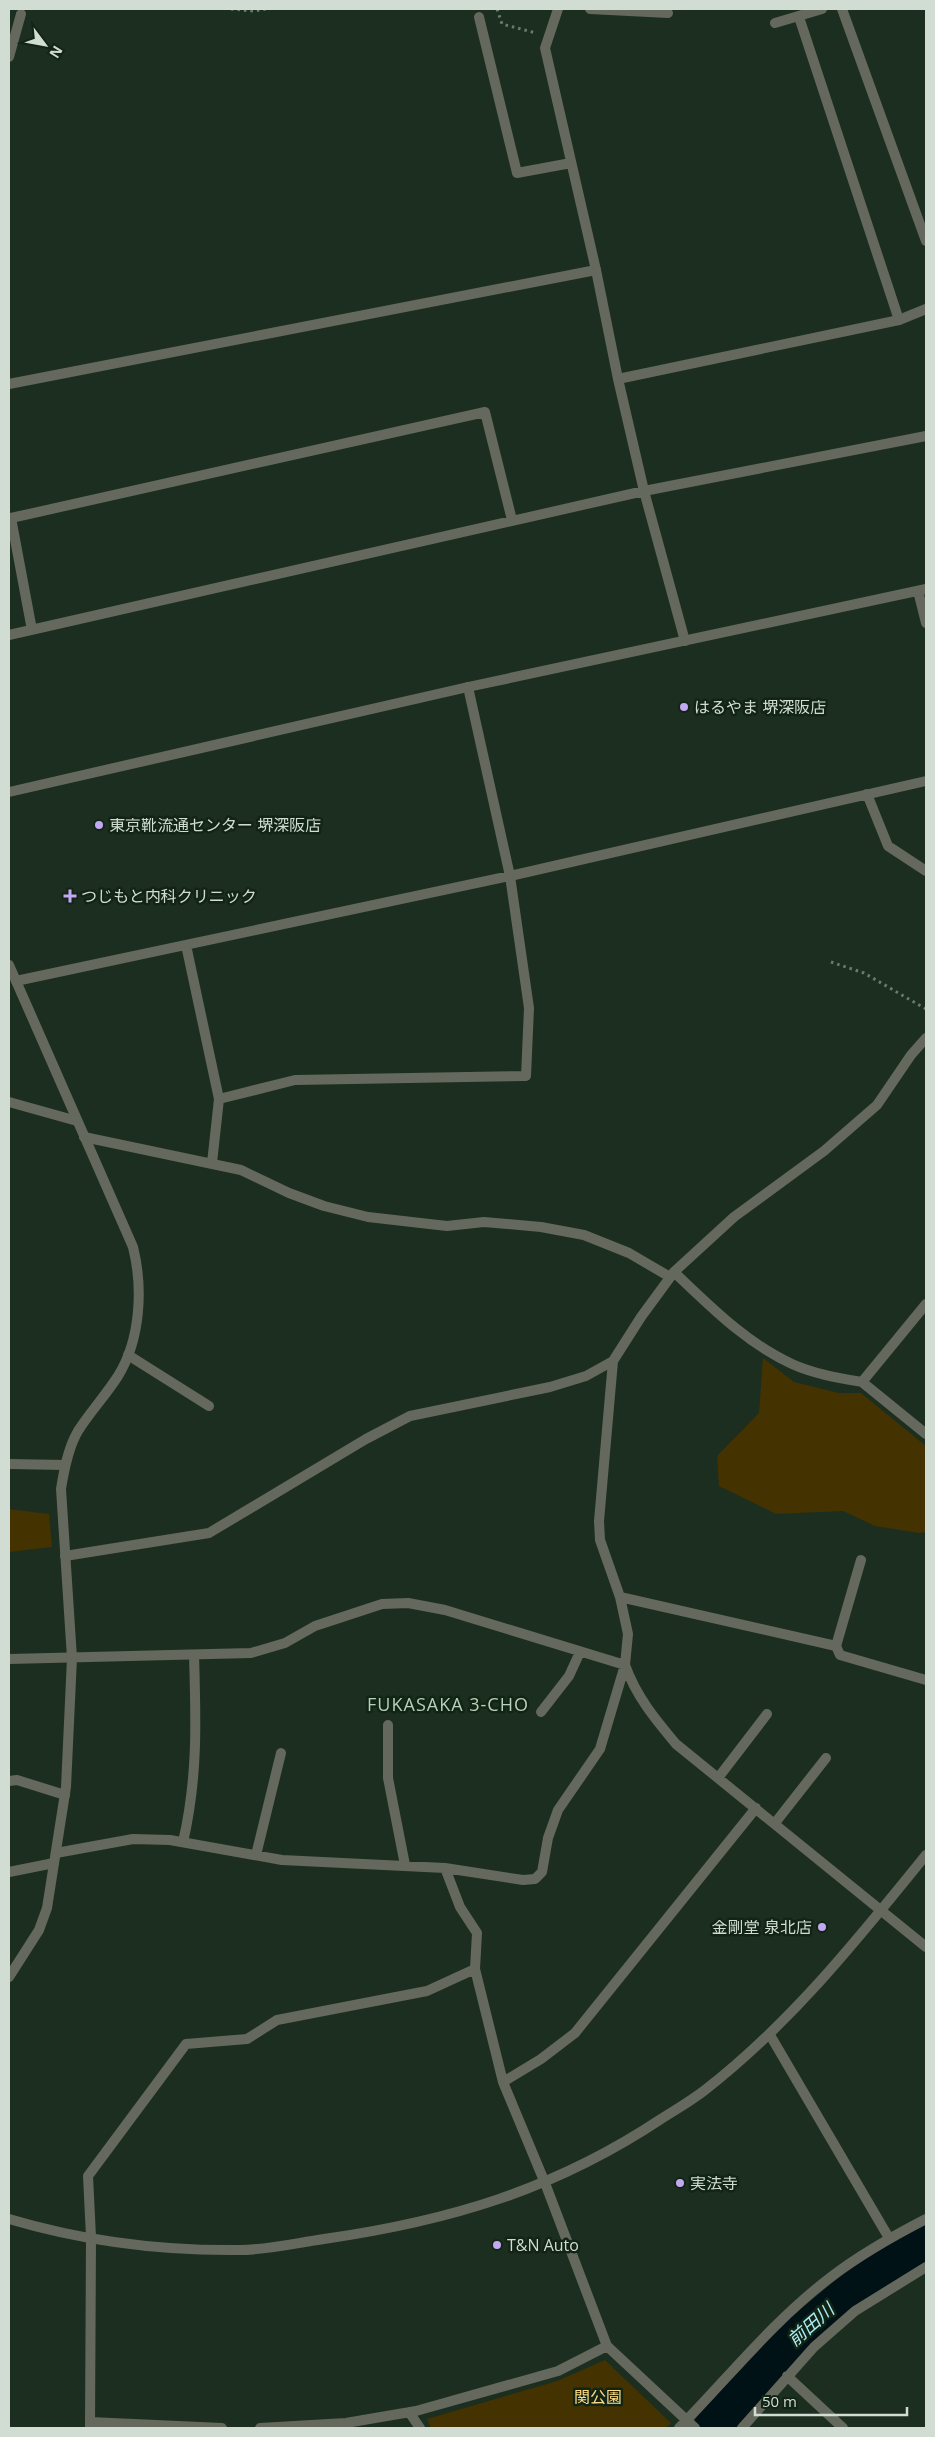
<svg xmlns="http://www.w3.org/2000/svg" width="935" height="2437" viewBox="0 0 935 2437" font-family="'Open Sans','Noto Sans JP',sans-serif">
	<style>
		.green { fill: #443200 }
		.lines { fill: none; stroke-linecap: round; stroke-linejoin: round }
		.river { stroke: #001216; stroke-width: 36 }
		.path { stroke: #6c7b6e; stroke-width: 3; stroke-dasharray: 2.5 4; stroke-linecap: butt }
		.service { stroke: #65685d; stroke-width: 10 }
		.minor { stroke: #65685d; stroke-width: 10 }
		.tertiary { stroke: #65685d; stroke-width: 10 }
		.poi-dot { fill: #c2a8f3; stroke: #122515; stroke-width: 2 }
		.labels { text-anchor: middle; stroke-width: 5; stroke-linejoin: round; paint-order: stroke }
		.poi-label { font-size: 16px; fill: #d1ddd3; stroke: #122515; text-anchor: start }
		.park-label { font-size: 16px; fill: #ffdb82; stroke: #122515 }
		.neighbourhood-label { font-size: 18px; letter-spacing: 1px; fill: #b8cfbb; stroke: #122515 }
		.water-label { font-size: 18px; font-style: italic; fill: #aaeef9; stroke: #122515 }
	</style>
	<rect width="100%" height="100%" fill="#1c2e1f"/>
	<path class="green" d="M763,1358l31,24 45,11h22l65,53v86l-7,1 -44,-7 -32,-15 -67,3 -57,-28 -2,-30 42,-43z
		M9,1509l40,5 3,33 -43,5z
		M605,2360l66,63 -5,5h-235l-4,-9 130,-38z"/>
	<g class="lines">
		<path class="river" d="M711,2428l83,-90 71,-59 61,-38"/>
		<path class="path" d="M231,9l22,2 13,-2
			M497,9l5,15 34,9
			M831,962l33,11 62,36"/>
		<path class="service" d="M558,9l-13,39 51,222
			M590,9l78,4
			M842,9l84,232
			M479,17l38,156 54,-10
			M799,17l100,303
			M775,23l47,-14
			M836,1646l25,-86
			M183,1842c15,-64 13,-123 11,-187"/>
		<path class="minor" d="M9,57l12,-43
			M618,379l281,-59 27,-11
			M9,384l587,-114 22,109 26,112 41,150
			M918,591l8,32
			M32,630l-21,-112 474,-106 27,108
			M9,635l635,-144 282,-55
			M867,794l21,52 38,25
			M186,945l33,154 -7,64
			M16,981l494,-105 416,-95
			M219,1099l76,-19 231,-4 3,-68 -19,-132 -42,-189
			M9,1102l68,19
			M84,1137l157,33 48,23 35,13 44,11 79,9 37,-4 57,5 43,8 45,18 41,24
			M674,1272c36,34 72,71 118,92 22,10 47,14 70,18
			M926,1304l-64,78 64,52
			M128,1355l81,51
			M9,1464l56,1
			M65,1556l144,-23 157,-94 44,-23 140,-29 36,-11 27,-15 28,-44 33,-45 60,-55 90,-66 53,-46 34,-50 15,-17
			M620,1597l216,49 4,9 86,25
			M9,1659l242,-6 34,-10 30,-17 67,-22 26,-1 37,7 180,55c11,31 30,54 51,79l250,203
			M541,1712l28,-36 11,-24
			M388,1725v53l17,87
			M718,1778l49,-64
			M9,1781l8,-1 48,15
			M775,1823l51,-65
			M56,1853l77,-14 37,1 112,20 163,8 15,39 17,26 -2,36
			M256,1855l25,-102
			M445,1868l78,12 12,-1 7,-7 6,-34 10,-28 42,-61 25,-84 3,-31 -8,-37 -20,-57 -1,-19 14,-160
			M9,1872l45,-9
			M770,2035l119,203
			M503,2082l38,-23 34,-26 181,-225
			M787,2376l56,52
			M409,2412l11,16
			M90,2422l132,6
			M90,2428l1,-191 -3,-61 98,-132 61,-5 30,-19 150,-29 48,-22 28,113 42,101 62,163 88,82
			M260,2428l86,-5 70,-12 142,-40 49,-25
			M679,2428c50,-51 95,-108 152,-151 30,-23 62,-41 95,-58
			M742,2428l72,-81 41,-36 71,-44"/>
		<path class="tertiary" d="M9,792l459,-105 458,-98
			M9,965l124,282c10,40 8,92 -15,129 -12,19 -28,36 -40,55 -10,17 -14,39 -17,58l11,169 -6,129 -19,121 -8,22 -30,47
			M9,2219c74,22 153,32 231,31 27,0 56,-7 84,-11 125,-18 230,-49 337,-120 14,-9 30,-18 44,-29 86,-67 153,-151 221,-235"/>
	</g>
	<g class="poi-dot">
		<circle cx="684" cy="707" r="5"/>
		<circle cx="99" cy="825" r="5"/>
		<path d="M67.5 888.5h5v5h5v5h-5v5h-5v-5h-5v-5h5z"/>
		<circle cx="822" cy="1927" r="5"/>
		<circle cx="680" cy="2183" r="5"/>
		<circle cx="497" cy="2245" r="5"/>
	</g>
	<g class="labels">
		<g class="poi-label">
			<text x="694" y="713">はるやま 堺深阪店</text>
			<text x="109" y="831">東京靴流通センター 堺深阪店</text>
			<text x="81" y="902">つじもと内科クリニック</text>
			<text x="812" y="1933" text-anchor="end">金剛堂 泉北店</text>
			<text x="690" y="2189">実法寺</text>
			<text x="507" y="2251">T&amp;N Auto</text>
		</g>
		<g class="park-label">
			<text x="598" y="2403">関公園</text>
		</g>
		<g class="neighbourhood-label">
			<text x="448" y="1711">FUKASAKA 3-CHO</text>
		</g>
		<g class="water-label">
			<text transform="translate(811 2325) rotate(-41)" y="6">前田川</text>
		</g>
	</g>
	<rect width="935" height="2437" fill="none" stroke="#d1ddd3" stroke-width="20"/>
	<g transform="translate(45 45) rotate(122)" stroke="#122515" stroke-width="4" paint-order="stroke">
	<path d="M0-4L9 19L0 12L-9 19Z" fill="#d1ddd3"/>
	<text y="-8" font-size="14" font-weight="bold" text-anchor="middle" fill="#d1ddd3">N</text>
	</g>
	<path d="M755 2407v8h152v-8" fill="none" stroke="#d1ddd3" stroke-width="2.5"/>
	<text x="762" y="2407" font-size="15" fill="#d1ddd3" stroke="#122515" stroke-width="4" paint-order="stroke">50 m</text>
</svg>
